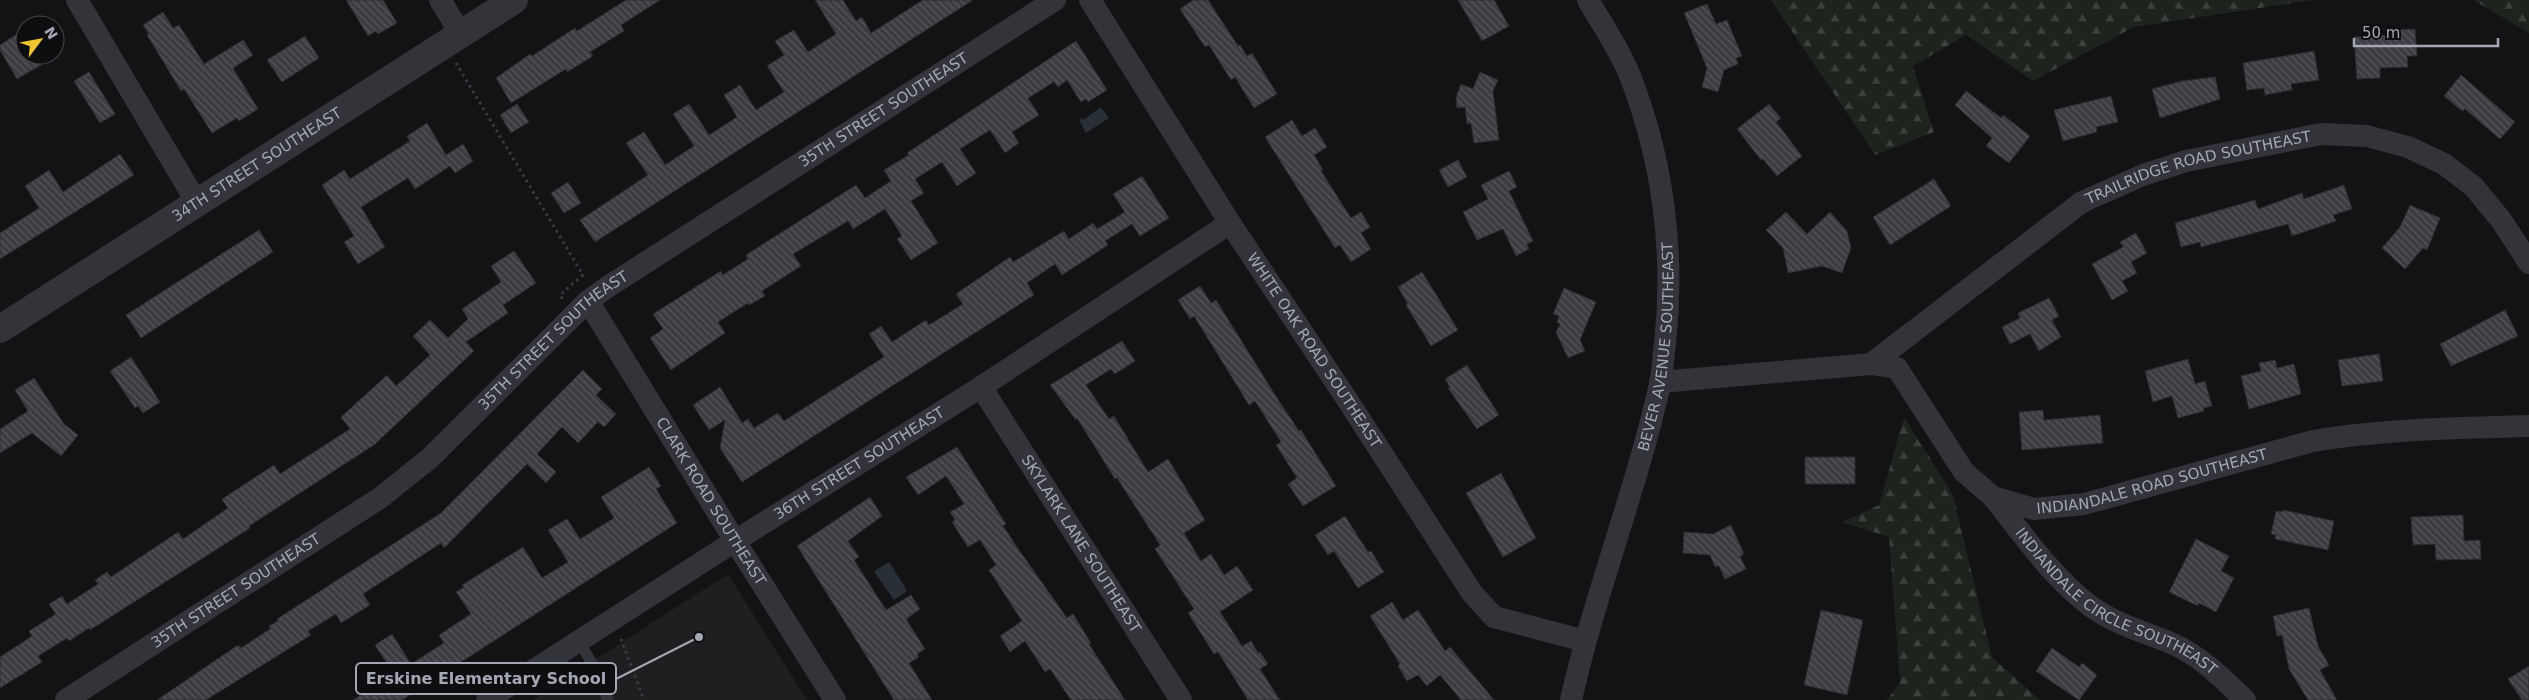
<svg xmlns="http://www.w3.org/2000/svg" width="2529" height="700" viewBox="0 0 2529 700" font-family="'DejaVu Sans',sans-serif">
	<style>
		.built { fill: #1f1e21 }
		.forest { fill: url(#forest-firs) }
		.water { fill: #292f37 }
		.building { fill: url(#building-back-hatch); stroke: #2d2c30 }
		.lines { fill: none; stroke-linecap: round; stroke-linejoin: round }
		.path { stroke: #3a3b40; stroke-width: 3; stroke-dasharray: 2.5 4; stroke-linecap: butt }
		.service { stroke: #333439; stroke-width: 11 }
		.minor { stroke: #333439; stroke-width: 22 }
		.tertiary { stroke: #333439; stroke-width: 28 }
		.labels { text-anchor: middle; stroke-width: 5; stroke-linejoin: round; paint-order: stroke }
		.street-label { font-size: 15px; fill: #a4a7b4; stroke: #0e0d0f }
		.leader { fill: none; stroke: #a4a7b4; stroke-width: 2 }
		.callout-dot { fill: #a4a7b4; stroke: #0e0d0f; stroke-width: 2 }
		.callout { fill: #0e0d0f; stroke: #a4a7b4; stroke-width: 2 }
		.callout-label { font-size: 16px; text-anchor: middle; font-weight: bold; fill: #a4a7b4 }
	</style>
	<defs>
		<pattern id="forest-firs" width="22" height="20" patternUnits="userSpaceOnUse" patternTransform="scale(1.25)"><rect width="22" height="20" fill="#1d241e"/><path d="M5 1l3.5 6h-7zM16 11l3.5 6h-7z" fill="#3b413c"/></pattern>
		<pattern id="building-back-hatch" width="6" height="6" patternUnits="userSpaceOnUse" patternTransform="scale(1.25)"><rect width="6" height="6" fill="#3d3c41"/><path d="M-1 5l2 2M0 0l6 6M5-1l2 2" fill="none" stroke="#56555a"/></pattern>
	</defs>
	<rect width="100%" height="100%" fill="#131214"/>
	<path class="built" d="M728,574l79,126h-275z"/>
	<path class="forest" d="M1771,0h541l-178,27 -101,54 -67,-46 -53,31 21,66 -59,23z
		M2473,0h56v33z
		M1904,417l49,78 39,162 48,43h-153l13,-18 -11,-145 -47,-15 37,-17z"/>
	<path class="water" d="M1101,107l8,11 -23,15 -7,-13 3,-2 1,2z
		M887,563h3l16,26v3l-12,8 -19,-27v-2z"/>
	<path class="building" d="M346,0h37l14,23 -19,11 -2,-3 -8,5z
		M626,0h34l-39,25 3,6 -34,21 3,4 -26,16 -1,-3 -55,34 -15,-25 34,-24 2,2 43,-28 2,3z
		M815,0h28l13,21 6,-4 9,16 52,-33h50l-378,242 -15,-22 68,-45 -22,-32 18,-11 21,33 29,-19 -21,-32 16,-10 20,31 28,-18 -13,-22 16,-10 16,25 28,-18 -17,-26 17,-11 -9,-14 19,-11 14,22 28,-18z
		M1193,0h15l30,46 2,-1 7,11 5,-3 25,41 -23,14 -19,-31 -4,3 -22,-35 -4,2 -25,-38z
		M1458,0h36l15,26 -27,15z
		M1707,4l9,20 11,-4 15,36 -6,2 2,6 -14,6 -6,22 -16,-5 5,-19 -23,-55z
		M163,12l10,16 6,-3 25,39 39,-24 10,15 -20,13 25,41 -19,12 -2,-3 -25,15 -28,-44 -3,2 -34,-56 2,-1 -6,-9z
		M25,29v26h10l6,10 -24,14 -17,-29v-5z
		M2415,29l2,27h-10l1,11 -28,1v10l-23,1 -3,-42 35,-2 -1,-5z
		M305,36l14,22 -37,24 -15,-22z
		M1076,41l31,49 -19,12 -2,-3 -5,3 -14,-22 -9,7 -4,-5 -26,16 11,17 -27,17 7,11 -14,10 -15,-23 -30,19 16,24 -19,13 -15,-24 -27,17 9,14 -13,8 27,42 -27,17 -14,-21 5,-3 -17,-27 -32,20 -5,-8 -55,33 8,12 -39,25 3,5 -16,9 -1,-2 -30,19 7,11 -54,37 -21,-32 13,-9 -10,-15 68,-43 2,4 25,-16 -2,-4 110,-70 9,13 26,-17 -7,-11 25,-15 -2,-2z
		M2314,51l5,29 -28,4 1,6 -27,5 -1,-7 -17,2 -4,-27z
		M89,72l26,42 -15,9 -26,-42z
		M1480,72l18,8 -5,11 6,49 -25,3 -3,-20 -4,1 -2,-17 -8,1 -1,-11 5,-13 12,5z
		M2461,75l54,47 -15,17 -35,-30 -3,2 -18,-15z
		M2215,77l5,22 -60,19 -8,-29 30,-8z
		M1966,91l35,27 2,-3 27,21 -21,27 -23,-17 6,-8 -37,-33z
		M2111,96l7,26 -22,5 1,5 -34,9 -9,-31z
		M517,104l12,18 -18,11 -11,-18z
		M1769,104l12,14 -5,4 26,34 -25,20 -14,-17 -2,1 -24,-31z
		M1292,120l10,16 13,-8 12,19 -13,8 9,15 -2,1 30,47 10,-6 9,15 -9,6 10,16 -20,13 -11,-17 -5,3 -70,-111z
		M427,123l19,32 17,-11 10,17 -18,12 -5,-7 -35,23 -7,-11 -47,29 24,40 -27,17 -14,-22 10,-6 -32,-51 22,-15 6,9 60,-38 -3,-5z
		M120,154l14,21 -134,84v-26l39,-25 -14,-22 24,-16 14,22z
		M1458,160l9,17 -19,10 -9,-17z
		M1509,171l8,16 -8,4 24,50 -6,3 2,5 -13,7 -13,-27 -26,11 -14,-28 25,-13 -7,-14z
		M1142,176l27,42 -29,18 -8,-12 -27,17 3,4 -46,30 -7,-11 -28,19 7,12 -292,187 -22,-34 5,-28 -16,10 -16,-25 27,-18 22,36 6,-4 6,9 24,-15 6,8 100,-64 -15,-23 12,-8 11,16 34,-22 3,5 34,-21 -7,-10 54,-37 3,5 51,-31 5,8 24,-16 4,6 28,-17 -12,-18z
		M1934,179l17,27 -61,39 -17,-28z
		M568,182l13,21 -17,10 -13,-20z
		M2344,185l8,24 -19,6 3,6 -44,15 -4,-12 -87,23 -1,-5 -19,5 -6,-24 80,-23 3,9 44,-16 2,6z
		M2410,205l30,13 -13,32 -4,-2 -18,21 -23,-21 18,-21z
		M1786,212l21,22 23,-22 17,19 4,17 -9,25 -20,-7 -34,7 -5,-25 -17,-18z
		M259,230l14,22 -132,86 -15,-23z
		M2136,233l11,20 -16,9 6,11 -15,8 6,10 -16,9 -20,-36 31,-17 -3,-5z
		M514,251l22,32 -33,22 5,8 -42,29 8,9 -100,94 -125,81 1,2 -160,102 -1,-2 -20,13 -2,-3 -29,18 4,6 -42,26v-31l32,-21 -3,-5 27,-17 -7,-10 13,-8 5,8 31,-20 -3,-4 12,-8 4,5 67,-45 5,7 45,-31 -6,-9 52,-34 6,9 70,-45 -9,-12 46,-42 9,11 34,-31 -17,-19 17,-16 18,18 20,-19 -6,-10 39,-27 -10,-16z
		M1422,272l36,58 -27,16 -25,-41 2,-1 -10,-17z
		M1200,286l11,17 5,-3 61,98 22,33 2,-1 35,56 -33,20 -15,-22 9,-6 -21,-33 5,-3 -26,-41 -6,4 -55,-89 -4,3 -12,-19z
		M1564,288l32,14 -16,38 5,11 -17,7 -12,-26 4,-8 -3,-2 2,-6 -6,-2z
		M2049,298l10,18 -7,4 9,17 -22,14 -9,-17 -20,10 -8,-17 18,-9 -2,-5z
		M2505,310l13,26 -67,30 -11,-22z
		M1122,341l13,20 -20,13 -4,-5 -25,16 23,34 5,-3 34,56 20,-13 37,61 -21,13 17,28 10,-7 13,21 13,-9 16,24 -33,22 22,34 9,-5 7,12 2,-1 8,12 -8,5 20,31h-32l-30,-48 -4,2 -26,-41 6,-4 -39,-60 5,-4 -43,-67 -2,1 -38,-61 -1,2 -26,-35z
		M2379,354l4,27 -41,5 -4,-26z
		M131,357l29,45 -17,11 -5,-7 -3,2 -25,-37z
		M2188,359l7,25 10,-3 7,25 -9,2 1,3 -26,7 -6,-22 -19,6 -8,-31z
		M2275,360l2,8 17,-4 7,30 -52,15 -8,-33 20,-5 -2,-8z
		M1467,365l32,50 -22,14 -29,-41 2,-1 -5,-8z
		M583,370l19,19 -6,6 20,19 -12,13 -6,-5 -20,21 -16,-16 -25,27 19,18 -10,11 -19,-19 -83,84 -3,-5 -78,51 7,11 -29,18 -5,-9 -28,17 3,4 -105,65h-49l81,-55 3,3 29,-19 -1,-3 9,-5 -1,-2 164,-106z
		M34,378l30,46 14,11 -17,21 -29,-23 -32,20v-24l28,-18 -13,-21z
		M2043,410l1,10 56,-5 3,28 -81,7 -3,-38z
		M957,447l49,77 -3,2 16,24 48,68 6,-4 18,29 -2,1 36,56h-54l-21,-31 -5,3 -20,-31 -15,11 -10,-16 22,-15 -33,-51 7,-5 -16,-25 -12,7 -16,-25 3,-2 -5,-8 14,-8 -18,-28 -28,19 -12,-18z
		M1805,457h50v27h-50z
		M649,467l12,19 -5,3 21,34 -275,177h-49l41,-26 -19,-29 17,-11 19,30 33,-21 -5,-8 32,-21 -15,-22 8,-5 -2,-2 61,-38 19,31 26,-16 -20,-32 19,-11 13,20 34,-21 -13,-21z
		M1501,473l35,65 -33,19 -37,-64z
		M870,497l12,19 -34,25 11,16 -5,3 32,50 25,-15 9,14 -14,10 19,30 -8,5 2,3 -10,6 23,37h-38l-97,-154z
		M2283,510l51,11 -6,29 -53,-11 1,-4 -5,-1 5,-23 6,1z
		M2463,515l1,26 16,-1 1,19 -45,1 -1,-16 -22,1 -2,-28z
		M1345,516l23,36 3,-1 13,21 -26,16 -24,-37 -6,4 -13,-20z
		M1731,525l13,29 -4,2 6,13 -21,10 -6,-13 -4,1 -5,-12 -27,-2 1,-21 29,2z
		M2196,539l33,17 -8,15 13,7 -18,34 -17,-9 -1,3 -29,-14z
		M1392,602l11,18 15,-10 27,41 5,-4 44,53h-33l-21,-25 -13,11 -9,-11 -11,6 -9,-15 2,-2 -30,-48z
		M2309,608l9,38 11,19 -9,5 17,30h-29l-19,-31 -7,-34 -5,1 -4,-20z
		M1821,610l42,10 -16,75 -43,-10z
		M2052,648l27,19 3,-4 15,12 -18,25 -43,-29z
		M2529,666v34h-7l-14,-21z"/>
	<g class="lines">
		<path class="path" d="M456,63l127,212 -23,20 3,5
			M621,639l23,61"/>
		<path class="service" d="M579,641l15,26 14,33"/>
		<g class="minor">
			<path d="M77,0l120,203"/>
			<path d="M440,0l21,34"/>
			<path id="s1" d="M1090,0l140,223 122,184 120,186 22,24 91,24"/>
			<path id="s2" d="M588,301l147,240 100,159"/>
			<path id="s3" d="M1871,364l211,-162 61,-27 43,-14 135,-27 46,2 41,11 36,17 30,23 27,33 28,43"/>
			<path id="s4" d="M1660,382l211,-18 26,4 67,104 29,25 41,12 50,-5 229,-63c72,-12 144,-13 216,-15"/>
			<path id="s5" d="M981,387l200,313"/>
			<path id="s6" d="M1993,497c30,37 58,79 96,108 25,19 56,27 84,39 29,13 49,34 72,56"/>
			<path id="s7" d="M66,700l314,-202 50,-40 158,-157 21,-15 446,-286"/>
			<path id="s8" d="M487,700l248,-159 246,-154 249,-164"/>
			<path id="s9" d="M1571,700c24,-107 65,-209 89,-316 3,-13 3,-28 5,-41 10,-90 -2,-183 -35,-267 -10,-26 -28,-52 -42,-76"/>
		</g>
		<path class="tertiary" id="s10" d="M0,329l514,-329"/>
	</g>
	<g class="labels">
		<g class="street-label">
			<text dy="5" stroke="none"><textPath href="#s7" startOffset="1012">35TH STREET SOUTHEAST</textPath></text>
			<text dy="5" stroke="none"><textPath href="#s10" startOffset="305">34TH STREET SOUTHEAST</textPath></text>
			<text dy="5" stroke="none"><textPath href="#s3" startOffset="388">TRAILRIDGE ROAD SOUTHEAST</textPath></text>
			<text dy="5" stroke="none"><textPath href="#s7" startOffset="608">35TH STREET SOUTHEAST</textPath></text>
			<text dy="5" stroke="none"><textPath href="#s9" startOffset="365">BEVER AVENUE SOUTHEAST</textPath></text>
			<text dy="5" stroke="none"><textPath href="#s1" startOffset="416">WHITE OAK ROAD SOUTHEAST</textPath></text>
			<text dy="5" stroke="none"><textPath href="#s8" startOffset="441">36TH STREET SOUTHEAST</textPath></text>
			<text dy="5" stroke="none"><textPath href="#s4" startOffset="564">INDIANDALE ROAD SOUTHEAST</textPath></text>
			<text dy="5" stroke="none"><textPath href="#s2" startOffset="235">CLARK ROAD SOUTHEAST</textPath></text>
			<text dy="5" stroke="none"><textPath href="#s5" startOffset="186">SKYLARK LANE SOUTHEAST</textPath></text>
			<text dy="5" stroke="none"><textPath href="#s7" startOffset="202">35TH STREET SOUTHEAST</textPath></text>
			<text dy="5" stroke="none"><textPath href="#s6" startOffset="165">INDIANDALE CIRCLE SOUTHEAST</textPath></text>
		</g>
	</g>
	<path class="leader" d="M699 637L616 679"/>
	<circle class="callout-dot" cx="699" cy="637" r="5"/>
	<rect class="callout" x="356" y="663" width="260" height="31" rx="5"/>
	<g class="callout-label">
		<text x="486" y="684">Erskine Elementary School</text>
	</g>
	<g transform="translate(40 40) rotate(58)"><circle r="24" fill="#0e0d0f" stroke="#4a4b51"/>
	<path d="M0-4L9 19L0 12L-9 19Z" fill="#edc431"/>
	<text y="-8" font-size="14" font-weight="bold" text-anchor="middle" fill="#a4a7b4">N</text>
	</g>
	<path d="M2354 38v8h144v-8" fill="none" stroke="#a4a7b4" stroke-width="2.5"/>
	<text x="2362" y="38" font-size="15" fill="#a4a7b4" stroke="#0e0d0f" stroke-width="4" paint-order="stroke">50 m</text>
</svg>
